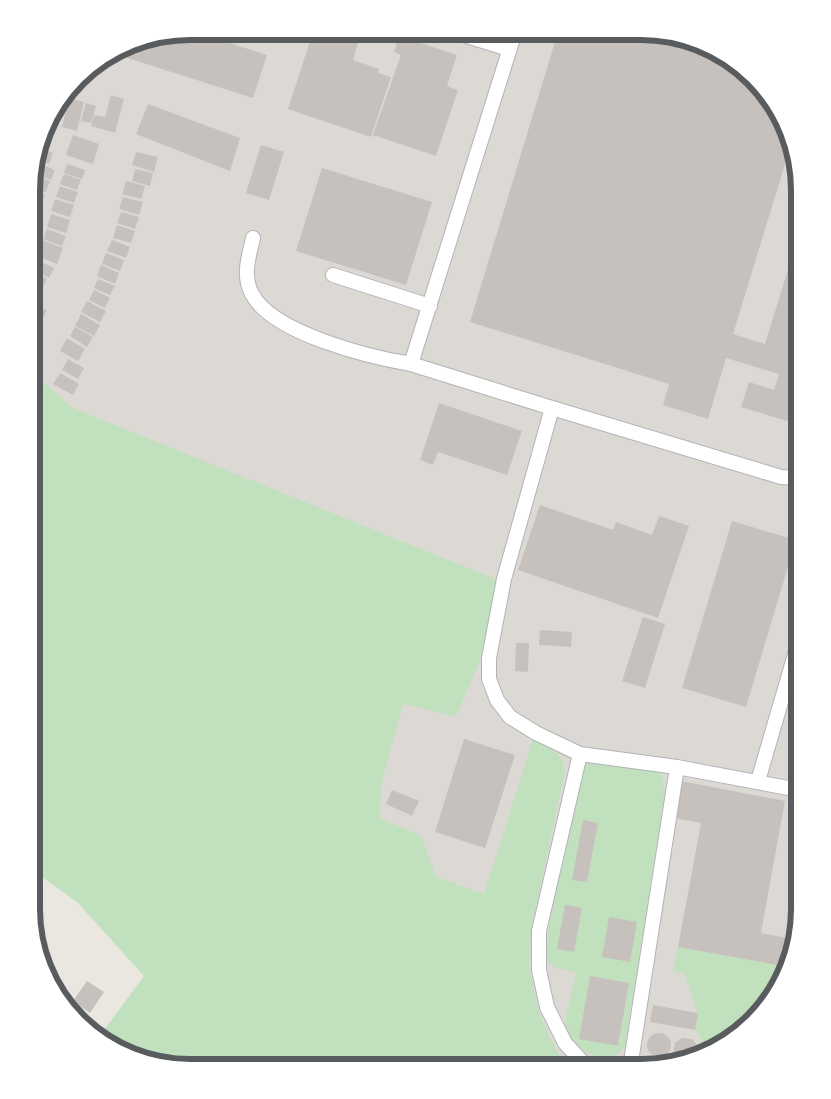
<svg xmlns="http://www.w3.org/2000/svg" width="831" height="1099" viewBox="0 0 831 1099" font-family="'Fira Sans',sans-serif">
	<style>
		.industrial { fill: #dcd9d4 }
		.green { fill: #c1e0be }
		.building { fill: #c6c1bc }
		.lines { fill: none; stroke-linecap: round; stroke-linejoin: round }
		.lane-casing { stroke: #b1b3b6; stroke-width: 16 }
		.lane { stroke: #fff; stroke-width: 14 }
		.rim { fill: none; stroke: #595c5f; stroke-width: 6 }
	</style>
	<rect width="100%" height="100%" fill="#eae7e0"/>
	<path class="industrial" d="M190,31l472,2 75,31 46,56 17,70 -1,729 -26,78 -62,54 -70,17h-85l-151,-198 -332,-462 -41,-37 1,-202 19,-58 34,-40 53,-31z"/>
	<path class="green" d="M32,371l41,37 427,173 -20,80 -24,55 -53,-12 -22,81 -1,33 41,18 15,41 48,17 49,-155c17,8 30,13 32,33l-34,157 -2,38 9,43 13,30 8,14 15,14 -404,-2 -68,-25 -3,-4 45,-61 -66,-73 -47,-34z
		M594,760l57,8c12,6 13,12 14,24l-40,253c-13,26 -55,5 -59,-18 -2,-9 8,-43 10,-54l-22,-6 -7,-7 1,-28 32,-156 6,-13z
		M678,947l105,19 -10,31 -62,54 -9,2 2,-10 -9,-13 3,-17 -14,-40 -11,-1z"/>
	<path class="building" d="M193,31l74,24 -14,43 -138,-44 24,-14z
		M313,32h24l22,7 -6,21 26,9 -1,4 13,4 -20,60 -83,-28z
		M400,32l19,4 -1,6 39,13 -10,31 11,4 -22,66 -63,-21 28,-80 -7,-3z
		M558,32l104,1 75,31 46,56 7,28 -57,186 32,10 35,-114v195l-59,-18 8,-25 25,8 5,-16 -53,-16 -18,61 -45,-14 6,-21 -199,-62z
		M111,95l13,4 -9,34 -24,-7 3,-11 11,2z
		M69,98l15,4 -7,29 -15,-4z
		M86,103l10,3 -5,17 -10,-2z
		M148,104l92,34 -10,33 -94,-37z
		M73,135l26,9 -6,20 -27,-9z
		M261,145l23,7 -15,48 -23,-7z
		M40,148l13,5 -4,11 -13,-4z
		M136,152l22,5 -4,15 -22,-7z
		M38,163l17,7 -4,10 -17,-6z
		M67,164l18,6 -3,9 -18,-6z
		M322,168l110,34 -26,83 -110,-34z
		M135,169l18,4 -3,13 -18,-5z
		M64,174l17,6 -4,10 -17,-6z
		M33,175l17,6 -5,12 -12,-5z
		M126,181l19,5 -4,13 -19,-5z
		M60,186l18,6 -4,11 -18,-6z
		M33,190l12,5 -5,12 -7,-3z
		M123,197l20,5 -4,13 -20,-6z
		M55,199l19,6 -4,12 -19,-6z
		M33,206l9,3 -4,11 -5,-2z
		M121,212l18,5 -4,12 -18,-6z
		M51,214l19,6 -4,13 -19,-6z
		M33,219l5,3 -5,14z
		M117,225l18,6 -4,12 -18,-5z
		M47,229l19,7 -4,10 -19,-7z
		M37,238l26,10 -6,16 -25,-10z
		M112,240l18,7 -4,11 -19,-7z
		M106,253l18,7 -4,11 -18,-7z
		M37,260l17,8 -5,10 -16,-9z
		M101,265l18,8 -4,11 -18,-8z
		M32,272l15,7 -5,10 -10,-5z
		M98,279l17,7 -5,9 -16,-7z
		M32,285l8,4 -6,11 -2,-1z
		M94,290l16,8 -5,10 -16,-8z
		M87,301l19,10 -6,11 -19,-10z
		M32,302l15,9 -6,10 -9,-5z
		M81,314l19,11 -6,11 -19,-10z
		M75,327l18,10 -6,10 -17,-11z
		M67,338l18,11 -7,12 -18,-10z
		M68,359l16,9 -6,11 -16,-9z
		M60,373l19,11 -6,11 -20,-11z
		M439,403l83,28 -15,44 -69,-23 -5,13 -13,-5z
		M32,467l5,3 -5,9z
		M540,505l73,25 3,-8 36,13 7,-19 30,10 -31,92 -140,-48z
		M732,521l64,19 -50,167 -64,-19z
		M643,617l22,7 -20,64 -23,-7z
		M540,630l32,2 -1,15 -32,-2z
		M516,643h13l-1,29 -13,-1z
		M464,739l51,16 -30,93 -50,-16z
		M681,781l104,20 -24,132 32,6 -10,27 -105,-19 23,-124 -27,-5z
		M392,790l27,11 -7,15 -26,-12z
		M583,820l15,3 -11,59 -15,-2z
		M565,905l17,3 -8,44 -17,-3z
		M609,917l28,5 -7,40 -28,-5z
		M590,976l39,7 -11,63 -39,-7z
		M87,981l17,11 -14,21 -17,-12z
		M653,1005l45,8 -3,17 -45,-8z
		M647 1045a12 12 0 1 1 24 0a12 12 0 1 1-24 0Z
		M682,1038l10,1 6,7 -1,9 -19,4 -5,-6 2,-10z
		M644,1057l24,4 -25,6z"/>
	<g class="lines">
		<g class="lane-casing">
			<path id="lane" d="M454,32l55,17
				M253,238c-4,18 -11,38 -1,56 20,39 117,63 159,70l104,-332
				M333,275l97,31
				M411,364l141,44 -48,171 -15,79v21l8,21 13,17 26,16 44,21 -41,177v39l8,37 18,36 23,25
				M552,408l229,69 19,1
				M580,754l97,13 -47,301
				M677,767l122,23
				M758,781l42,-144"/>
		</g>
		<use href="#lane" class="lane"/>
	</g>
	<path d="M0 0H831V1099H0ZM190 40H641A150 150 0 0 1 791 190V909A150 150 0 0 1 641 1059H190A150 150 0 0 1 40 909V190A150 150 0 0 1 190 40Z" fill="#fff" fill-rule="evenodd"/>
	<path class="rim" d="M190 40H641A150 150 0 0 1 791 190V909A150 150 0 0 1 641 1059H190A150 150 0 0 1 40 909V190A150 150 0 0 1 190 40Z"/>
</svg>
